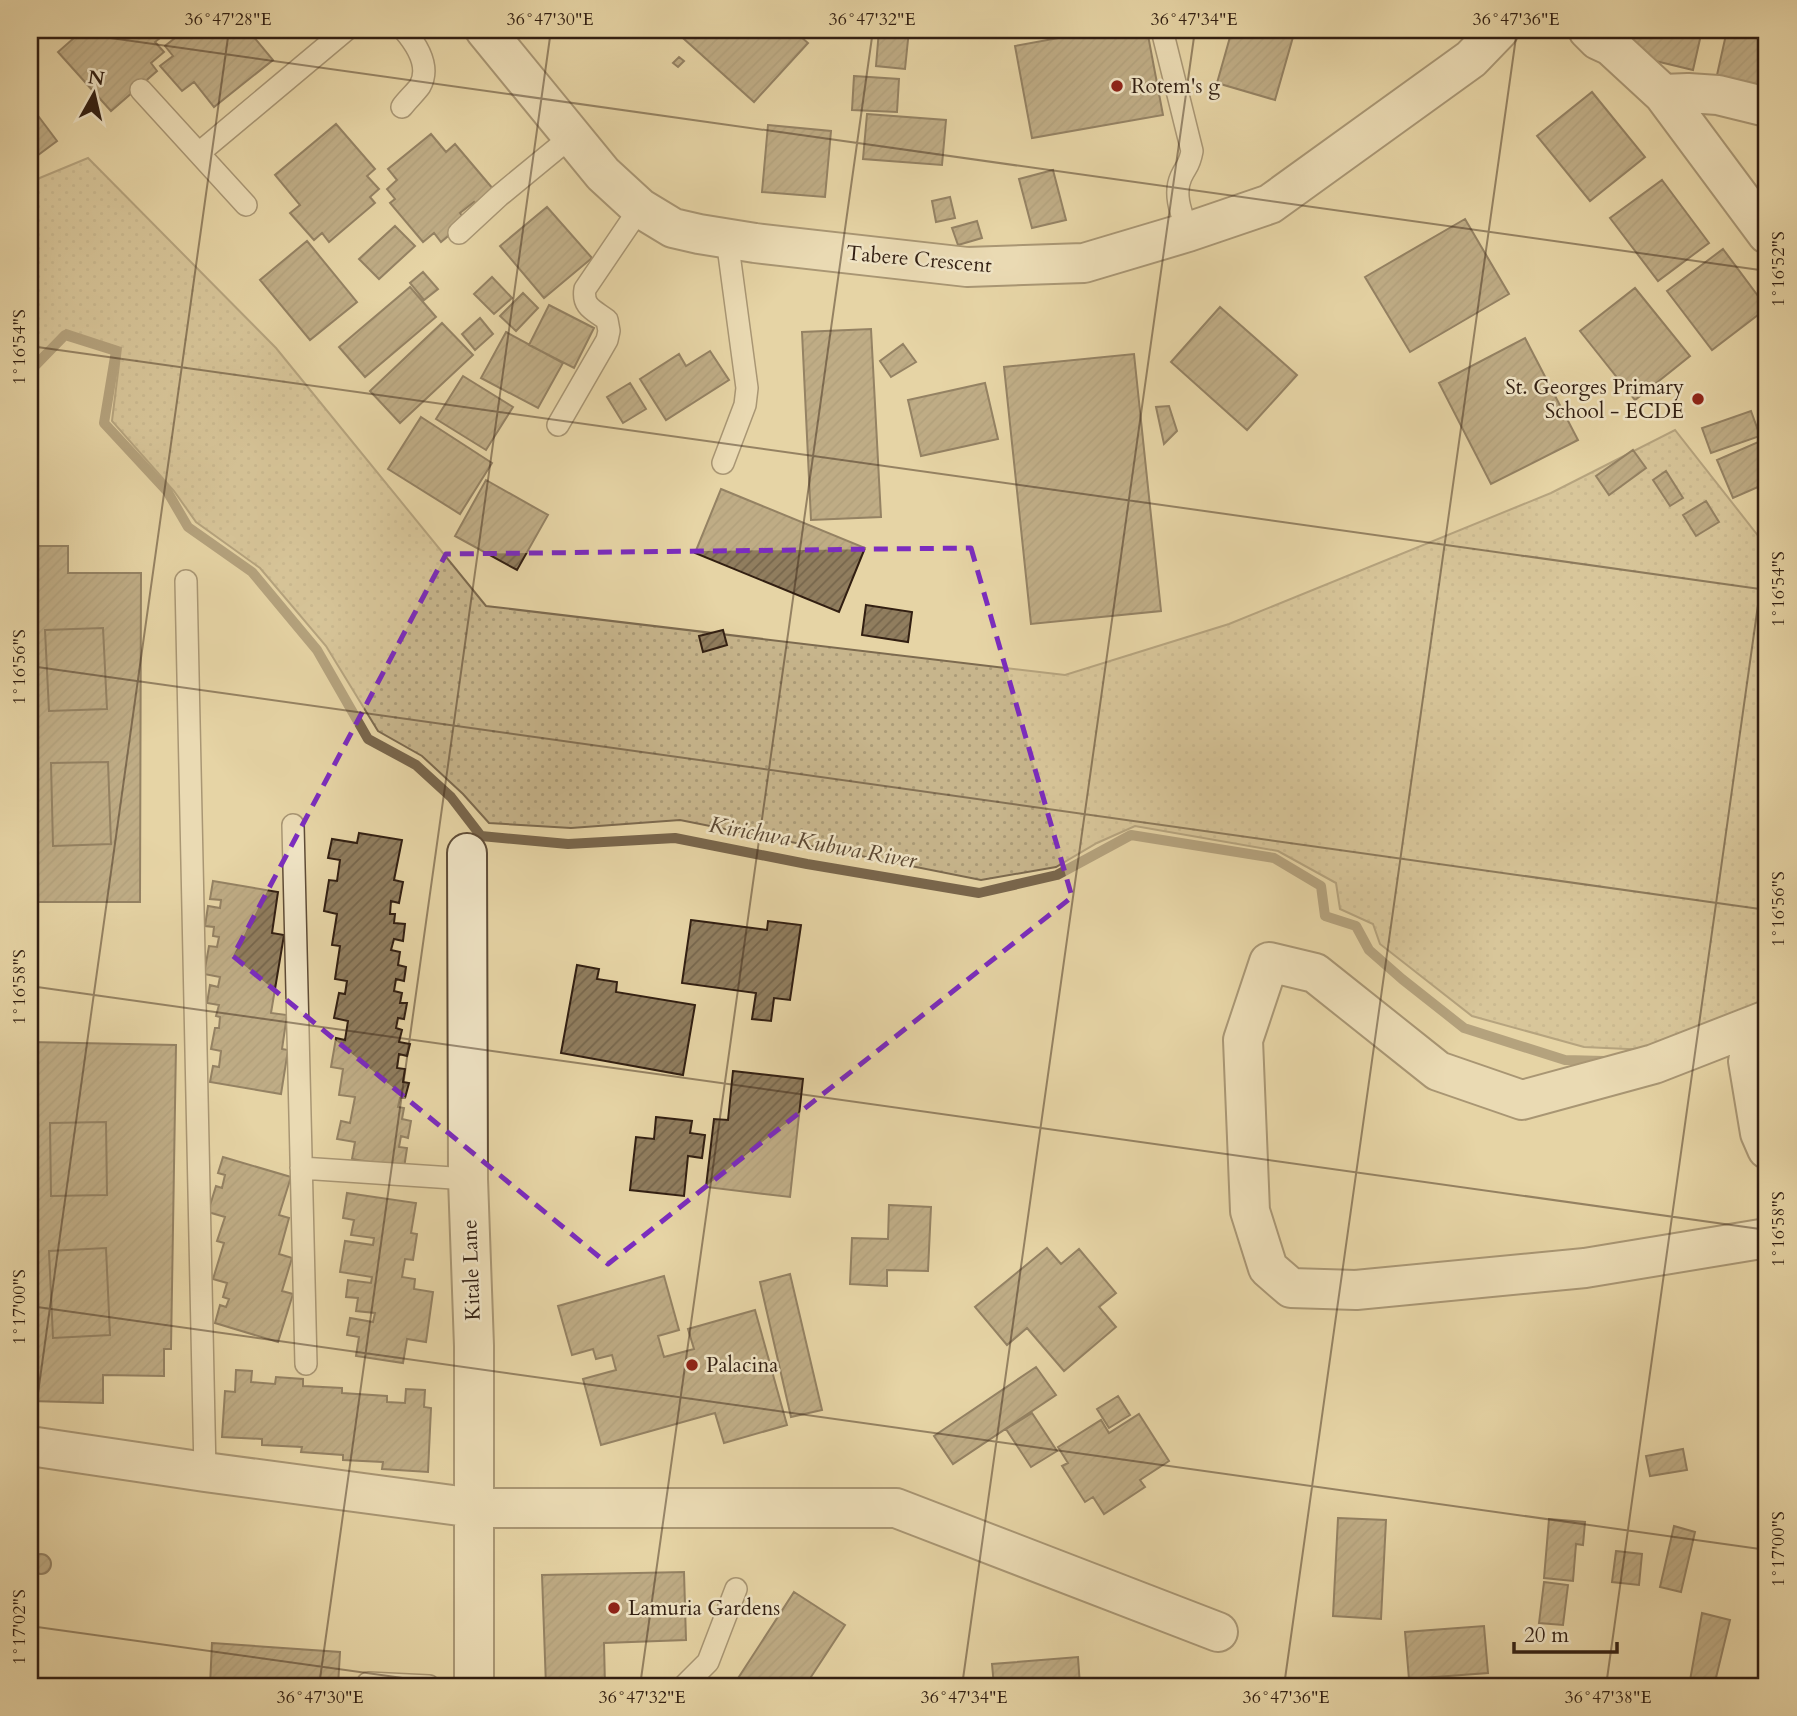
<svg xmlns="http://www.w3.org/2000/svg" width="1797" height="1716" viewBox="0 0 1797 1716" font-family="Cardo,serif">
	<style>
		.grass { fill: url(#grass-dots); stroke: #7c6a4f; stroke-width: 2 }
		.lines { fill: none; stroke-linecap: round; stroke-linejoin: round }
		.stream { stroke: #79664c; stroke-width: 10 }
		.building { fill: url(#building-hatch); stroke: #321f12; stroke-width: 2; fill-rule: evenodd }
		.lane-casing { stroke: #5f4c37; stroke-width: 24 }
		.street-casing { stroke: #5f4c37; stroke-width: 42 }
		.lane { stroke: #efe3c4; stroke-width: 21 }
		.street { stroke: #efe3c4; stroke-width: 38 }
		.marked { fill: none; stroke: #7b2cbf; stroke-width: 5; stroke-dasharray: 14 9; stroke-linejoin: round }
		.ticks { fill: none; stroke: #321f12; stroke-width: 2; stroke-opacity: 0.45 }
		.poi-dot { fill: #8f2418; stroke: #efe3c4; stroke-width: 2.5 }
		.labels { text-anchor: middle; stroke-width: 5; stroke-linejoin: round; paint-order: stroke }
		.poi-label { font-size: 21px; fill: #321f12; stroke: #efe3c4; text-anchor: start }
		.street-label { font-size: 21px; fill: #321f12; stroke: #efe3c4 }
		.water-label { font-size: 23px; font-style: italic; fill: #5c4934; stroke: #efe3c4 }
		.neatline { fill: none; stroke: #321f12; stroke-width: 2.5 }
		.ticks-label { font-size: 18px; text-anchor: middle; fill: #321f12 }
	</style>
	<defs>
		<pattern id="grass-dots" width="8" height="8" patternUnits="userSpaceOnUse" patternTransform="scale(1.75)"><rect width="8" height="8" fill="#c7b58c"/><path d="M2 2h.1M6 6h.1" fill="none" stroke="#ab9b78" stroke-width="1.8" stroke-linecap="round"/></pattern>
		<pattern id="building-hatch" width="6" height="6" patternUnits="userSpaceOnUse" patternTransform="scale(1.75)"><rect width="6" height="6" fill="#907d5e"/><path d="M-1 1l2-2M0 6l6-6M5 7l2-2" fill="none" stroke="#76664c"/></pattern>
	</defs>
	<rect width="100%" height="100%" fill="#e6d4a5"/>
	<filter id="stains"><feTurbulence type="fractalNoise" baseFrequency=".00286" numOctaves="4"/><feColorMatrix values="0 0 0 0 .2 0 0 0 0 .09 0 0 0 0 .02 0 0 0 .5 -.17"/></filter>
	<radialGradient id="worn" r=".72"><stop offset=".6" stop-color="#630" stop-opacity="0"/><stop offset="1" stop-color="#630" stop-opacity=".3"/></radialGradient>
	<path class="grass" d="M88,158l188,190 210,258 579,69 164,-51 322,-131 124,-63 88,112 4,-2v454l-8,8 -110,48 -65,-3 -112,-31 -92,-72 -7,-20 -33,-15 -4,-26 -58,-32 -143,-25 -38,17 -41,24 -75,13 -301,-60 -109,8 -82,-5 -26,-29 -41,-38 -44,-25 -52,-85 -66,-78 -64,-46 -22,-31 -62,-70 9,-73 -55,-18 -36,35v-183z"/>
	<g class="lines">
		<path class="stream" d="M30,371l35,-36 51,16 -12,72 63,68 21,36 64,45 65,78 51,89 48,26 35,32 30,39 87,8 107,-6 132,26 172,29 78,-18 74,-40 143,23 47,28 4,30 31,10 13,24 33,29 62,49 101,32 39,1"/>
	</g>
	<path class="building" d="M83,30h69l8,8 -5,4 9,10 -13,11 6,8 -46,40 -53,-59z
		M185,30h63l25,30 -59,47 -20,-25 -12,9 -22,-25 13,-10 -8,-10z
		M674,30h119l15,13 -54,59z
		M879,30h30l-4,39 -29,-3z
		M1102,30h45l16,85 -131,23 -17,-92z
		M1232,30h63l-20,70 -58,-17z
		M1627,30h75l-9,40 -71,-17z
		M1727,30l40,1v73l-54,-11z
		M679,57l5,4 -6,6 -5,-4z
		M854,76l45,3 -2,33 -45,-2z
		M1592,92l53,65 -55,44 -53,-65z
		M36,113l21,28 -27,20v-43z
		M867,114l79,6 -4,45 -79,-6z
		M336,124l39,45 -8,7 12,13 -9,8 5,6 -46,39 -7,-9 -8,7 -24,-27 10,-8 -25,-30z
		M768,125l63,6 -6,66 -63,-5z
		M431,134l15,18 9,-8 44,52 -18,15 -7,-9 -14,11 6,8 -25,21 -7,-9 -11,9 -33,-39 5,-4 -8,-10 10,-9 -9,-11z
		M1053,170l13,50 -34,8 -13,-49z
		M1662,180l47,63 -51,38 -48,-63z
		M950,197l5,21 -19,4 -4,-21z
		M547,207l45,51 -48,40 -44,-52z
		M1465,219l44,75 -99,58 -45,-75z
		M977,221l5,17 -24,7 -6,-17z
		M395,226l20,20 -36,33 -20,-20z
		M307,241l50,61 -47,38 -50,-60z
		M1723,249l44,59 -55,42 -45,-59z
		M423,272l15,17 -14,11 -14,-17z
		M492,277l20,21 -18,16 -20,-20z
		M410,287l26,30 -71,60 -26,-30z
		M1635,288l55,68 -55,44 -55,-69z
		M523,293l15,15 -22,23 -16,-15z
		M549,305l45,23 -20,40 -45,-23z
		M1220,307l77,68 -50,55 -76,-68z
		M480,318l13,16 -18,16 -13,-16z
		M442,323l31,32 -73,68 -30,-32z
		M871,329l10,188 -70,3 -9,-188z
		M506,332l57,31 -25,45 -57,-30z
		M1525,338l53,102 -87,44 -52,-101z
		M903,344l13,18 -25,15 -11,-16z
		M710,351l19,29 -63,40 -26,-41 39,-25 7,12z
		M1134,354l27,257 -130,13 -27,-257z
		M463,376l50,31 -27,43 -50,-31z
		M630,383l16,26 -23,14 -16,-26z
		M985,383l13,56 -77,17 -13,-56z
		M1169,406l8,25 -13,13 -8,-37z
		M1751,411l9,25 -49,17 -9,-25z
		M421,417l71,46 -32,51 -72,-45z
		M1765,439l2,6v38l-34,15 -16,-38z
		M1633,450l13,18 -37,27 -13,-19z
		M1666,471l17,27 -13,8 -17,-26z
		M486,480l62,35 -31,55 -62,-34z
		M721,489l144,59 -26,64 -144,-59z
		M1706,501l13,21 -23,14 -13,-21z
		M30,546h38v27h73l-1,329h-110zM103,628l4,81 -58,2 -4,-81zM108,762l3,82 -58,2 -2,-83z
		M866,605l46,7 -4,30 -46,-7z
		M103,628l4,81 -58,2 -4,-81z
		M723,630l4,15 -24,7 -4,-16z
		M108,762l3,82 -58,2 -2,-83z
		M359,833l43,7 -8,40 9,2 -4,21 -8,-2 -1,13h5l-1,9 11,1 -2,17 -9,-2 -3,11 9,2 -2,13 8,2 -2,14 -8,-2 -2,12 8,2 -2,10h7l-3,16 -6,-1 -2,10 6,2 -3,12 11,2 -3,12 -8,-2 -2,14 8,1 -2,13 6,1 -4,15h-5l-2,9 6,1 -2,11 9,2 -3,17 -7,-2 -2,11 8,1 -3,20 -52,-9 3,-17 -18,-3 4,-18 9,2 5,-26 -16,-2 4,-26 -12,-2 5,-29 9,2 3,-19 -14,-3 5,-25 6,1 2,-13 -12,-2 5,-33 -8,-1 5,-31 -13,-3 5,-31 8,1 3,-21 -12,-2 4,-19 25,4z
		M213,881l65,11 -6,41 12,2 -13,78 16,2 -5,34 6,1 -7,44 -71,-12 3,-16 6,1 2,-16 -10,-2 4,-21h4l1,-11 -4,-1 3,-11 -12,-2 3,-18 8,2 2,-10 -16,-3 5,-28 8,1 2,-10 -6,-1 1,-9 -9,-1 3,-20 12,2 1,-8 -11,-1z
		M691,920l76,10 1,-9 33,4 -11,75 -16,-2 -3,23 -19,-2 4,-26 -74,-10z
		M577,965l22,4 -2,10 20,3 -1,10 79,13 -12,70 -122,-22z
		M30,1042l146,3 -5,304h-7v27l-61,-1v28l-73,-2zM106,1122l1,73 -56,1 -1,-73zM106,1248l4,87 -57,3 -4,-87z
		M733,1071l70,8 -13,118 -84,-10 8,-68 14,1z
		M656,1117l36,4 -2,12 15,2 -3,23 -14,-2 -4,40 -54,-6 6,-53 18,2z
		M106,1122l1,73 -56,1 -1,-73z
		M223,1157l68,20 -12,38 10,3 -10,36 13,4 -10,33 11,3 -15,48 -63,-19 5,-18 6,2 3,-8 -6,-2 4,-14 -14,-4 11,-36 -7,-2 8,-24 -17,-5 8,-26 6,2 3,-13 -7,-2z
		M347,1193l69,10 -5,30 6,1 -4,26 -8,-1 -3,18 13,2 -1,10 19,3 -7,50 -19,-3 -4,24 -47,-7 3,-19 -12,-2 3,-17 23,4 2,-9 -19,-2 2,-13 -12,-1 2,-17 23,3 1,-6 -32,-5 5,-31 28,4 1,-7 -23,-3 3,-15 -11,-2z
		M889,1205l42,2 -3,64 -41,-1v16l-37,-2 2,-46 36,1z
		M106,1248l4,87 -57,3 -4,-87z
		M1047,1248l14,16 18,-15 37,44 -17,14 17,20 -52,44 -37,-43 -20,17 -32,-38z
		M790,1274l32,136 -31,7 -31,-135z
		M664,1276l15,54 -21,6 6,21 30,-8 -6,-20 67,-19 32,115 -63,18 -9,-30 -114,32 -18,-66 33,-9 -4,-15 -16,4 -3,-10 -21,6 -14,-49z
		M1036,1367l20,28 -103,69 -19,-28z
		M236,1370l16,1 -1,11 24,2 1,-7 27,2v7l39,2v5l45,3v6l18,1 1,-14 19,1 -1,17 7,1 -3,64 -46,-3 1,-7 -40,-2v-5l-42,-3 1,-5 -40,-2v-6l-40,-2 3,-46 10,1z
		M1118,1396l12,19 -21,13 -12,-19z
		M1032,1413l25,38 -26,16 -25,-38z
		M1139,1414l30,47 -29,19 5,7 -41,27 -11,-17 -8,5 -23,-36 6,-3 -10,-16 43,-27 8,13z
		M1683,1449l4,21 -37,6 -4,-20z
		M1338,1518l48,2 -5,99 -48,-3z
		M1549,1519l36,3 -2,23 -7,-1 -3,37 -29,-3z
		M1674,1526l21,6 -14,60 -21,-5z
		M1616,1551l26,3 -3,31 -27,-3z
		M31 1564a10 10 0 1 1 20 0a10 10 0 1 1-20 0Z
		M684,1572l2,68 -82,3 1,43h-59l-4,-111z
		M1544,1582l24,3 -5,40 -24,-2z
		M794,1592l51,33 -40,61h-72z
		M1702,1613l28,7 -16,66h-25z
		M1484,1626l4,47 -79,6 -4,-47z
		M212,1643l128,9 -2,34h-128z
		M1078,1657l2,29h-86l-2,-22z
		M1501,1681l1,5h-31z"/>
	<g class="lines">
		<g class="lane-casing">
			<path id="lane" d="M1162,30l30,121c-3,16 -5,13 -11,26 -8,18 1,38 7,55
				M141,90l105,115
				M402,107c5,-7 13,-14 18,-21 11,-20 -4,-42 -16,-56
				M199,153l147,-123
				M459,233l40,-37 73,-60
				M558,425l49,-85 2,-9 -2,-11c-13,-10 -25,-13 -22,-31l55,-81
				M723,463l22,-58 2,-17 -20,-149
				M186,581l19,891
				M293,825l13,539
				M301,1168l167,11
				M368,1683l61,3
				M684,1686l24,-24 28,-73"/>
		</g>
		<g class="street-casing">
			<path id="street" d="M485,30l118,144 37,34 33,20 26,6 56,9 212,24 117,-4 104,-31 82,-28 201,-145 28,-29
				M1588,30l10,10 13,6 52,48 104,140
				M1663,94l25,-1 30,2 49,12
				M467,853l1,326 6,167v340
				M1767,1020l-113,44 -132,36 -84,-29 -123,-98 -46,-11 -26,78 7,171 18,57 23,20 65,2 229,-22 182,-30
				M1767,1026l-19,35 12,72 7,16
				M30,1446l175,26 270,36h421l322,124"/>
		</g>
		<use href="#lane" class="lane"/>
		<use href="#street" class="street"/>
	</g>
	<path d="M0 0H1797V1716H0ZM971,548l101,349 -464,367 -375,-308 213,-402z" fill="#e6d4a5" fill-opacity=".55" fill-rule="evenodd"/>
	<path class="marked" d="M971,548l101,349 -464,367 -375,-308 213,-402z"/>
	<path class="ticks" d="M54,30l1713,241M30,346l1737,244M30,666l1737,244M30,986l1737,244M30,1306l1737,244M30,1450l199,-1420M30,1626l430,60M319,1686l232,-1656M640,1686l233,-1656M962,1686l233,-1656M1284,1686l233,-1656M1606,1686l161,-1145"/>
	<g class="poi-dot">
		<circle cx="1117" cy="86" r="7"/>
		<circle cx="1698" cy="399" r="7"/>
		<circle cx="692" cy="1365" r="7"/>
		<circle cx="614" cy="1608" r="7"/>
	</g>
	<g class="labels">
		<g class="poi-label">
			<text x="1131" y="93">Rotem's g</text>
			<text x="1684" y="394" text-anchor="end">St. Georges Primary<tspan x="1684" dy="24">School - ECDE</tspan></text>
			<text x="706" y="1372">Palacina</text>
			<text x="628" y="1615">Lamuria Gardens</text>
		</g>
		<g class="street-label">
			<text transform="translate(919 259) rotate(5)" y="7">Tabere Crescent</text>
			<text transform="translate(471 1270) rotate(-92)" y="7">Kitale Lane</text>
		</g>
		<g class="water-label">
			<text transform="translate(813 842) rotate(10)" y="8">Kirichwa Kubwa River</text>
		</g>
	</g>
	<rect width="1797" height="1716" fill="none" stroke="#e6d4a5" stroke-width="77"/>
	<g transform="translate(94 94) rotate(8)" stroke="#efe3c4" stroke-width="5" paint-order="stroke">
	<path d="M0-5L12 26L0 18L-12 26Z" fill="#321f12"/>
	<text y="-10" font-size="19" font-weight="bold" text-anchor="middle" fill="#321f12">N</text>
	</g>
	<path d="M1514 1642v10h103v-10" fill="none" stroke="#321f12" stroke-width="3.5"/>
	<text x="1524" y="1642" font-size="21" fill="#321f12" stroke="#efe3c4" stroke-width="5" paint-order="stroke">20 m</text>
	<rect x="38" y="38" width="1720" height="1640" class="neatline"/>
	<g class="ticks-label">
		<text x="228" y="25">36°47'28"E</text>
		<text x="550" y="25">36°47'30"E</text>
		<text x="872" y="25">36°47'32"E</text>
		<text x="1194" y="25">36°47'34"E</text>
		<text x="1516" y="25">36°47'36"E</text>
		<text transform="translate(1778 269) rotate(-90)" y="6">1°16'52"S</text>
		<text transform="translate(19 347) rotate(-90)" y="6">1°16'54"S</text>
		<text transform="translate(1778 589) rotate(-90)" y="6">1°16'54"S</text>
		<text transform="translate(19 667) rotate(-90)" y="6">1°16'56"S</text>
		<text transform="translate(1778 909) rotate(-90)" y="6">1°16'56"S</text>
		<text transform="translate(19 987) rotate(-90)" y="6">1°16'58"S</text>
		<text transform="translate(1778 1229) rotate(-90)" y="6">1°16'58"S</text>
		<text transform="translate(19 1307) rotate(-90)" y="6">1°17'00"S</text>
		<text transform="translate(1778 1549) rotate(-90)" y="6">1°17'00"S</text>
		<text transform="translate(19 1627) rotate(-90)" y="6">1°17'02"S</text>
		<text x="320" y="1703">36°47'30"E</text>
		<text x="642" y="1703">36°47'32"E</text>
		<text x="964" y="1703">36°47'34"E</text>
		<text x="1286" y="1703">36°47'36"E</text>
		<text x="1608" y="1703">36°47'38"E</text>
	</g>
	<rect width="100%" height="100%" filter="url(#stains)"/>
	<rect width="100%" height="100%" fill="url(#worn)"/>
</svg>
